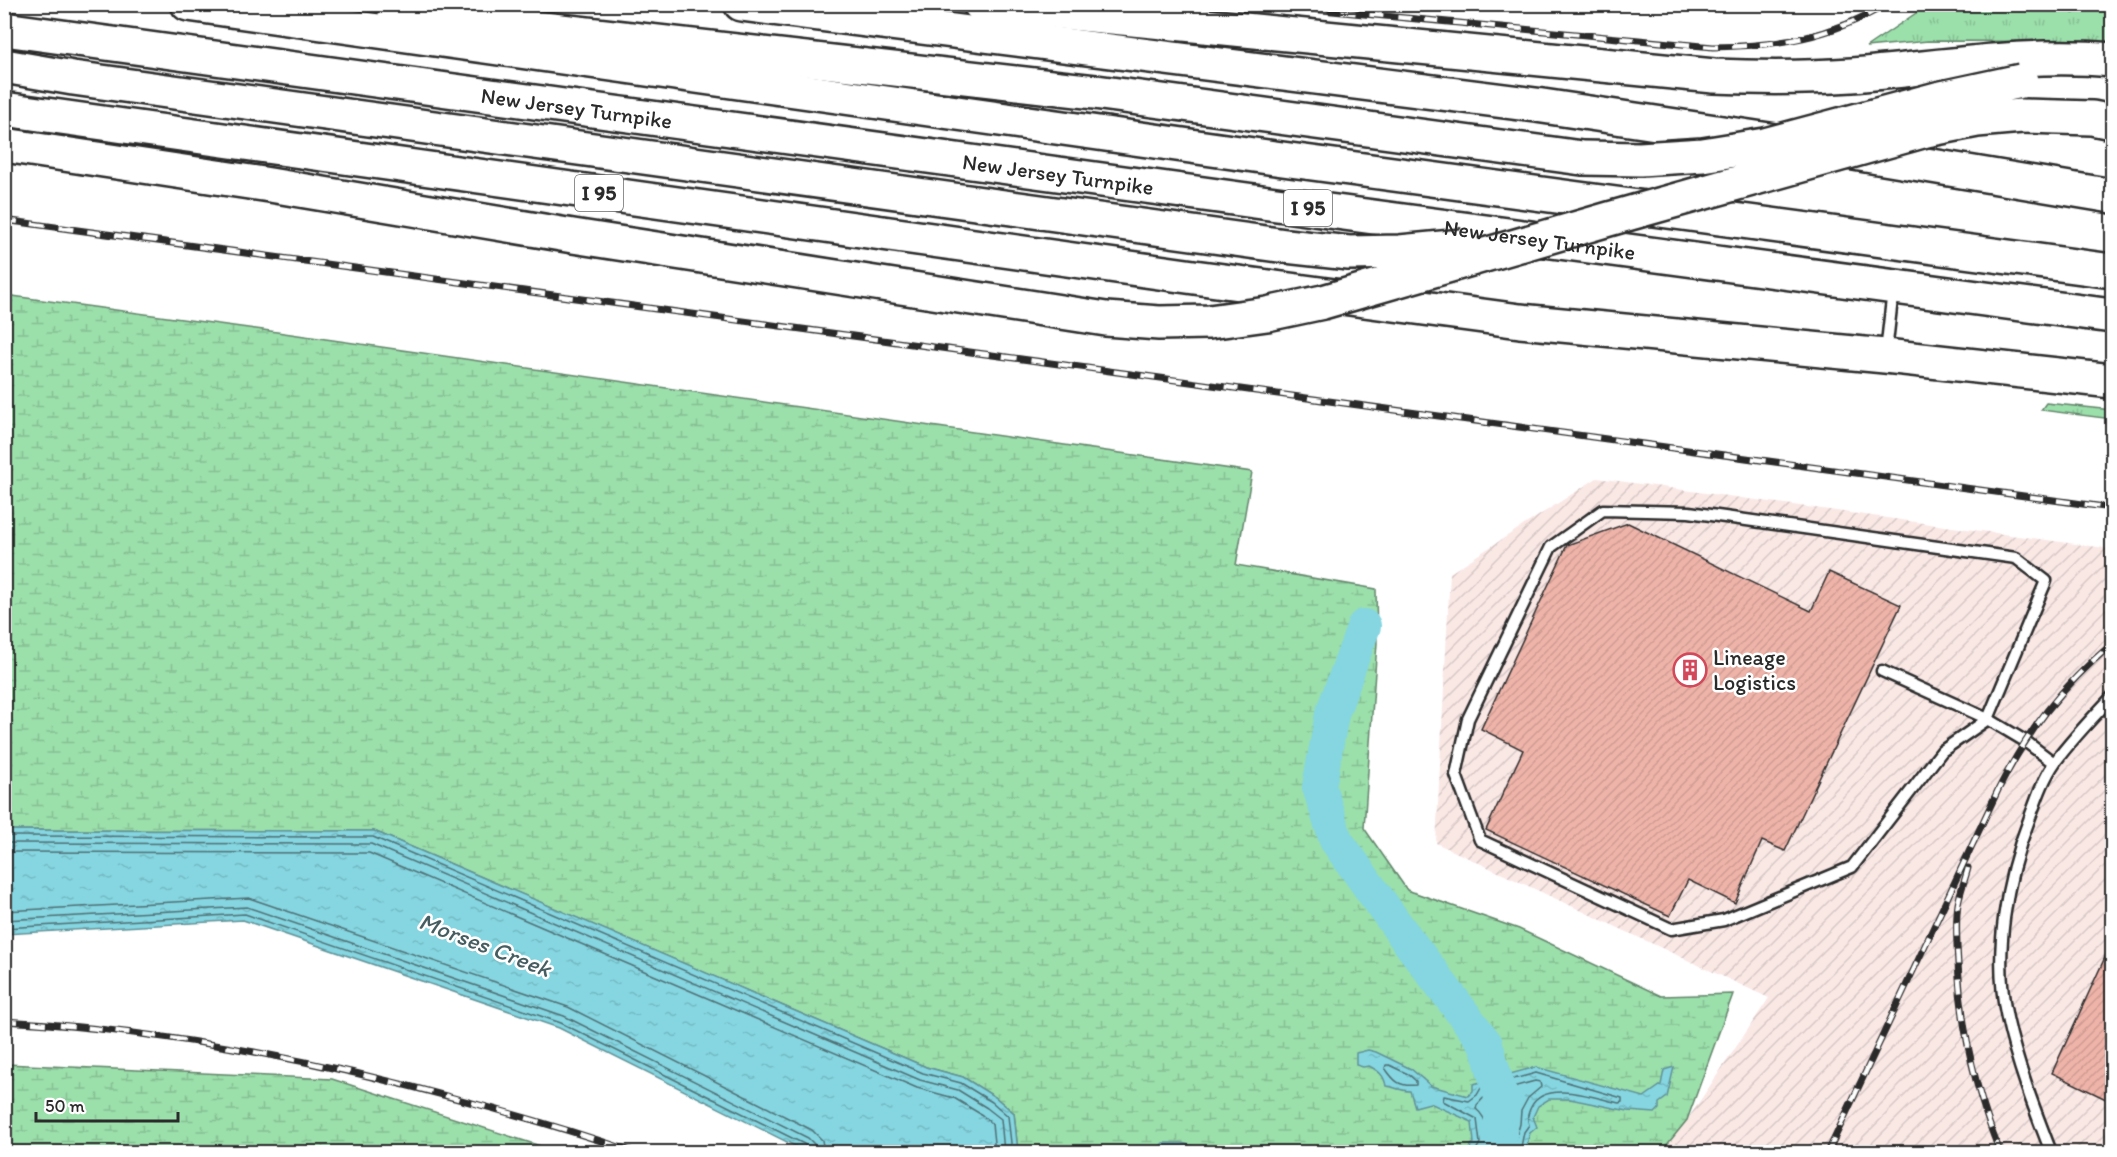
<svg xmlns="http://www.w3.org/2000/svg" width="2117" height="1157" viewBox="0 0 2117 1157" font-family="Itim,sans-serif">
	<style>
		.industrial { fill: url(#industrial-furrows) }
		.grass { fill: url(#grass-tufts); stroke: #63856b; stroke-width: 1.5 }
		.wetland { fill: url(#wetland-marsh); stroke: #63856b; stroke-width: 1.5 }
		.water { fill: url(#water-ripples); stroke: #619298; stroke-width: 1.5 }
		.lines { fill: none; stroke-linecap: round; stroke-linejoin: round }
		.shore { stroke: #4f6f74; stroke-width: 1.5 }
		.river { stroke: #85d6e1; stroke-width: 34 }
		.building { fill: url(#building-hatch); stroke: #2b2b2b; stroke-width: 1.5 }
		.lane-casing { stroke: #2b2b2b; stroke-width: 15 }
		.highway-casing { stroke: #2b2b2b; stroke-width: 38 }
		.path { stroke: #2b2b2b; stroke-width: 4; stroke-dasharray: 6 4.5; stroke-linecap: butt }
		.lane { stroke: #fff; stroke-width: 10 }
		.highway { stroke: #fff; stroke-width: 33 }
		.rail-casing { stroke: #2b2b2b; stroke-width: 7 }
		.rail { stroke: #fff; stroke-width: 4.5; stroke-dasharray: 14; stroke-linecap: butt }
		.highway-bridge-casing { stroke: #2b2b2b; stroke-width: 38; stroke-linecap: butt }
		.highway-bridge { stroke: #fff; stroke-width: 33 }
		.labels { text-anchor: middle; stroke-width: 5; stroke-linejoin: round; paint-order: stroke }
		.shield { fill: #fff; stroke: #6b6b6b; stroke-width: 1.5 }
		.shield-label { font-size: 21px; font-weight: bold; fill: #2b2b2b }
		.street-label { font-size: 22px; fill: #2b2b2b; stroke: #fff }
		.poi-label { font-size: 22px; fill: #2b2b2b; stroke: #fff; text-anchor: start }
		.water-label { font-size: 24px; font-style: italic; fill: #465e62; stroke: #fff }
	</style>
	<defs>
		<pattern id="industrial-furrows" width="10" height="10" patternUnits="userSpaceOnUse" patternTransform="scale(1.5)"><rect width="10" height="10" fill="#fae8e5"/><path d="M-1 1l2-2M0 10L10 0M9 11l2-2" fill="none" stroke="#d6c7c5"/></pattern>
		<pattern id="grass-tufts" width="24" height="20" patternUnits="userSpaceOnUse" patternTransform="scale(1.5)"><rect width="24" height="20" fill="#9bdfab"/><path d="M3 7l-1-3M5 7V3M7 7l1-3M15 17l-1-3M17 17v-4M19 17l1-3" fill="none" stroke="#86c093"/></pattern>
		<pattern id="wetland-marsh" width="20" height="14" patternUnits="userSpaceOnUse" patternTransform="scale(1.5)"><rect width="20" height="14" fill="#9bdfab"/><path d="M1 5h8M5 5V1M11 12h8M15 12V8" fill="none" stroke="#86c093"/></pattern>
		<pattern id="water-ripples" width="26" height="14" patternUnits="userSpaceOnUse" patternTransform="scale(1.5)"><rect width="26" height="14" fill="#85d6e1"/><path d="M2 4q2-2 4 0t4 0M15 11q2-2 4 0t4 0" fill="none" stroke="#73b8c1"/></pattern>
		<pattern id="building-hatch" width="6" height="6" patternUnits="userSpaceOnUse" patternTransform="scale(1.5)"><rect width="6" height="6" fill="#efb4a9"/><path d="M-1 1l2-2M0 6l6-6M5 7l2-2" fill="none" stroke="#cd9b92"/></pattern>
	</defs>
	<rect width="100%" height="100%" fill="#fff"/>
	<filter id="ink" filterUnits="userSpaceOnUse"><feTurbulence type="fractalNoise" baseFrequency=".0167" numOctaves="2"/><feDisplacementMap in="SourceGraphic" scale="12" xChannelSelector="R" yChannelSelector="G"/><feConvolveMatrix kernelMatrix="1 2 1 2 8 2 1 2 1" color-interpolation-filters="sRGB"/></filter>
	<g filter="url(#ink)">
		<path class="industrial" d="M1597,478l515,71v603h-451l26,-32 82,-122 -333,-155 14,-270z"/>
		<path class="grass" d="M1928,5h184v37l-184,-1 -62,6z
			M2046,403l66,7v9l-71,-9z"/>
		<path class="wetland" d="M5,295l258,35 989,142 -16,93 140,24 1,54 -13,185 43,62 112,39 142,67 72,-2 -46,126 -26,32h-643l-4,-39 -19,-16 -32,-20 -37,-10 -552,-236 -369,-1z
			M5,1064l327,15 227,73h-554z"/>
		<path class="water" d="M5,830l369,1 552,236 37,10 32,20 19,16 4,39h-211l-248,-124 -316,-108 -238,14z
			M1368,1050l8,2 35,17 20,17 37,10 5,-5v-7l63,-17 108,30 17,-12 3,-15 10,-3 -7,30 -8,6v6l-4,4 -27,-2 -58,-12h-21l-11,7 -5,11 4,10 -7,6 -5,19h-55l1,-7 3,-2 -2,-21 -42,-19 -15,4 -5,-16c-9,0 -15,-4 -24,-5 -2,-11 -7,-15 -17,-20l-6,1 -7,-2v-12z
			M1163,1143h19l32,9h-59z"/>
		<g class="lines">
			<path class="shore" d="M4,836l369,1 550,236 38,10 31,19 16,14 4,36
				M4,843l367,1 549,236 38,10 29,18 14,11 3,33
				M4,852l365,1 548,235 37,10 28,17 10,9 3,28
				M4,911l245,-13 319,109 244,123 10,10 2,12
				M4,920l243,-13 317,109 244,122 6,6 1,8
				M4,928l241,-14 316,109 243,121 3,4 1,4
				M1389,1065l19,9 8,7v4c-17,2 -22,-4 -31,-17l1,-3z
				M1475,1152l5,-9 -3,-24 -34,-18 1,-5 25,5 8,-6 4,-7 55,-15 86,25v4l-3,1c-24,-5 -74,-24 -88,4 -4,8 -4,11 -2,18l-5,7 -4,20
				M1483,1152c8,-12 5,-34 -7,-43l1,-4 10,-11 48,-13 5,1 1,5 -13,11 -7,13 -1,13 -8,28
				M1494,1152c5,-15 1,-32 -4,-46l3,-4 20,-6 3,4 -5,12v10l-8,30"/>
			<path class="river" d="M1364,626l-32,88 -13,73 17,53 64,90 86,114 16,57 -3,51"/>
		</g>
		<path class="building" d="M1628,523l183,88 18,-39 72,33 -116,246 -23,-10 -27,62 -47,-23 -18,36 -184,-86 37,-80 -42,-21 86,-184z
			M2112,942v160l-60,-29z"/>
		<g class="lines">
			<g class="lane-casing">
				<path id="lane" d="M1886,352l7,-62
					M1603,510l86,2 327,46 30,23 -58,138 -46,32 -90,116 -128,53 -53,9 -191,-89 -24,-65 12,-56 83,-172z
					M1882,671l106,48 37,22 29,22
					M2051,1152c-17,-44 -34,-88 -44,-134 -14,-62 -1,-140 22,-198 7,-19 14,-41 26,-58 17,-23 38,-45 57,-65"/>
			</g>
			<g class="highway-casing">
				<g id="highway">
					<path d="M188,4l1087,154 837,113"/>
					<path d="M741,4l795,101 240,36"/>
					<path d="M980,4l734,72c46,2 92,2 138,-1 87,-7 173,-23 260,-15"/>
					<path d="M395,12l700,80 487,66"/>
					<path id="s1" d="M4,29l1265,174 843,113"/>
					<path d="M4,109l1190,168 326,44 365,35 227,25"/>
					<path d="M2022,116l70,2 20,4"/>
					<path d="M1842,151l270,45"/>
				</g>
			</g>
			<path class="path" d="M2072,12l14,-4 26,-2"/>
			<use href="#lane" class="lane"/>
			<use href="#highway" class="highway"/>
			<g class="rail-casing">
				<path id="rail" d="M1258,4l455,43c65,-1 117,-9 174,-43
					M4,220l2108,288
					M1968,868c-3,12 -8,24 -10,36 -3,19 -1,40 0,60 3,64 18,129 42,188
					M4,1021c157,9 314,39 465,81 56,15 110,31 165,50
					M1828,1152l170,-362c31,-61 62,-102 114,-146"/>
			</g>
			<use href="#rail" class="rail"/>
			<g class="highway-bridge-casing">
				<path id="highway-bridge" d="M4,66l69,12 1213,168 63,7 51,-1 63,-6
					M4,145l266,40 303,51 533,83 53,4 50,-1 58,-8 56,-12 286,-83 317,-89 51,-10 45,-4
					M1582,158l58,1 63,-4 62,-10 172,-46 84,-18"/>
			</g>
			<use href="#highway-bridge" class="highway-bridge"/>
		</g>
	</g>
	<defs>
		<g id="building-ring" transform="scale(1.725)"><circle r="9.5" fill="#fff" stroke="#d1495b" stroke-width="1.5"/><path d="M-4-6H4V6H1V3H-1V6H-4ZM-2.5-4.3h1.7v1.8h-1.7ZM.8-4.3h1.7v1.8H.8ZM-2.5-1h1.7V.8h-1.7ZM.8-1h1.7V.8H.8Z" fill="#d1495b"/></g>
	</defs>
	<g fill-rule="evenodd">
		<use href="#building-ring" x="1690" y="670"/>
	</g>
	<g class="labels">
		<g class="shield">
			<rect x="575" y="175" width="48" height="36" rx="4.5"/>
			<rect x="1284" y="190" width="48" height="36" rx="4.5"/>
		</g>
		<g class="shield-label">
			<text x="599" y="200">I 95</text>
			<text x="1308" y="215">I 95</text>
		</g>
		<g class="street-label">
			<text dy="8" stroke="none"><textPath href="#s1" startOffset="578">New Jersey Turnpike</textPath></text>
			<text dy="8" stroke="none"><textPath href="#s1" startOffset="1064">New Jersey Turnpike</textPath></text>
			<text dy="8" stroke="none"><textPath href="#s1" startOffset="1550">New Jersey Turnpike</textPath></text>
		</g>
		<g class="poi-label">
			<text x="1713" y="665">Lineage<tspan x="1713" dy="25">Logistics</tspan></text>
		</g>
		<g class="water-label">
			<text transform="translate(485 945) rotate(21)" y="8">Morses Creek</text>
		</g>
	</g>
	<rect width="2117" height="1157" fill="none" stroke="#fff" stroke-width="24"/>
	<rect x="12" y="12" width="2093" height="1133" fill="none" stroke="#2b2b2b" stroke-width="2" filter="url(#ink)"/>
	<path d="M36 1112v9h142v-9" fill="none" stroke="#2b2b2b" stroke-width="3"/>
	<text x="45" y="1112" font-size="18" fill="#2b2b2b" stroke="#ffffff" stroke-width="4.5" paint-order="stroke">50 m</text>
</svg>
